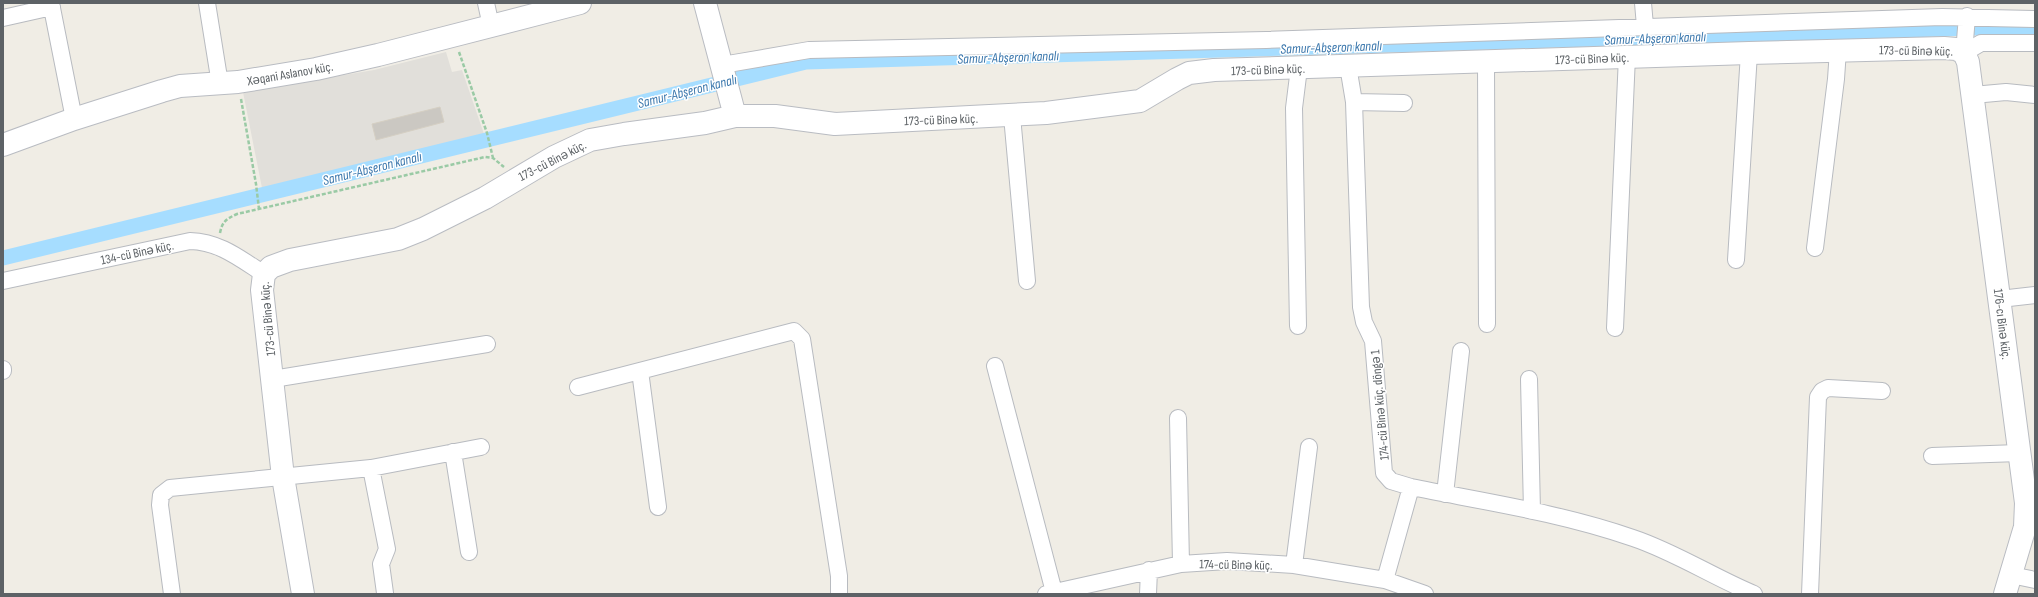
<svg xmlns="http://www.w3.org/2000/svg" width="2038" height="597" viewBox="0 0 2038 597" font-family="'Sofia Sans Condensed',sans-serif">
	<style>
		.industrial { fill: #e1dfda }
		.lines { fill: none; stroke-linecap: round; stroke-linejoin: round }
		.canal { stroke: #a6ddff; stroke-width: 15 }
		.building { fill: #cbc8c2; stroke: #d5cfc3 }
		.street-casing { stroke: #b8bbc0; stroke-width: 18 }
		.secondary-casing { stroke: #b9bcc2; stroke-width: 24 }
		.path { stroke: #9acaa5; stroke-width: 2.5; stroke-dasharray: 4 2; stroke-linecap: butt }
		.street { stroke: #fff; stroke-width: 16 }
		.secondary { stroke: #fff; stroke-width: 22 }
		.labels { text-anchor: middle; stroke-width: 3; stroke-linejoin: round; paint-order: stroke }
		.street-label { font-size: 13px; fill: #5d6266; stroke: #fff }
		.water-label { font-size: 14px; font-style: italic; fill: #3c78ad; stroke: #fff }
	</style>
	<rect width="100%" height="100%" fill="#f0ede5"/>
	<path class="industrial" d="M446,52l6,20 10,-2 22,64 -222,54 -19,-96 131,-22z"/>
	<g class="lines">
		<path class="canal" d="M3,258l803,-196 1202,-35 27,3"/>
	</g>
	<path class="building" d="M440,107l4,15 -68,18 -4,-16z"/>
	<g class="lines">
		<g class="street-casing">
			<path id="street" d="M51,3l23,116
				M207,3l13,81
				M486,3l5,23
				M1643,3l2,23
				M3,18l49,-11
				M1964,53l17,-10h54
				M1964,53l3,-37
				M1486,62l1,262
				M722,65l87,-15 457,-10 676,-23 93,2
				M1348,66l6,36 7,205 3,15 9,19 11,132 7,8 20,6c75,15 150,26 222,51 42,14 80,39 121,56
				M1973,95l33,-3 29,3
				M1354,102l50,1
				M1012,116l15,165
				M1815,248l21,-169 2,-29
				M1736,260l13,-207
				M3,281l187,-40c30,1 49,17 74,33
				M2000,299l35,-4
				M1298,326l-4,-218 5,-40
				M1615,328l12,-272
				M995,366l59,226
				M3,369v2
				M640,371l18,136
				M273,379l214,-35
				M1529,379l3,132
				M578,387l216,-56 8,8 37,237v18
				M1178,418l3,146
				M453,452l16,100
				M1932,456l87,-3
				M371,468l16,81 -6,15 4,29
				M1445,494l16,-143
				M1294,565l15,-118
				M2011,575l24,5
				M1385,580l26,-93
				M172,594l-12,-89 1,-10 9,-7 201,-20 110,-21
				M1046,594l135,-30 46,-3 67,4 91,15 40,14
				M1148,594l1,-24
				M1810,594l8,-197 4,-6 6,-3 54,3"/>
		</g>
		<g class="secondary-casing">
			<path id="secondary" d="M705,3l30,113
				M3,145l71,-26 88,-28 18,-5 58,-4 78,-13 62,-14 202,-52
				M303,594l-20,-117 -21,-187 2,-16 7,-7 19,-7 108,-21 25,-10 62,-31 69,-41 36,-17 34,-6 81,-11 30,-7h40l60,8 211,-11 94,-12 37,-22 12,-6 25,-3 535,-17 195,-5 12,1 8,4 4,9 58,441 -1,24 -20,67"/>
		</g>
		<path class="path" d="M459,52l28,81 6,25
			M241,99l15,85 3,25
			M220,233c2,-11 6,-14 17,-19l248,-57 8,1 11,9"/>
		<use href="#street" class="street"/>
		<use href="#secondary" class="secondary"/>
	</g>
	<g class="labels">
		<g class="street-label">
			<text transform="translate(1916 50) rotate(1)" y="5">173-cü Binə küç.</text>
			<text transform="translate(1592 58) rotate(-2)" y="5">173-cü Binə küç.</text>
			<text transform="translate(1268 69) rotate(-2)" y="5">173-cü Binə küç.</text>
			<text transform="translate(290 73) rotate(-10)" y="5">Xəqani Aslanov küç.</text>
			<text transform="translate(941 119) rotate(-2)" y="5">173-cü Binə küç.</text>
			<text transform="translate(552 160) rotate(-27)" y="5">173-cü Binə küç.</text>
			<text transform="translate(137 252) rotate(-12)" y="5">134-cü Binə küç.</text>
			<text transform="translate(267 319) rotate(-95)" y="5">173-cü Binə küç.</text>
			<text transform="translate(2003 324) rotate(83)" y="5">176-cı Binə küç.</text>
			<text transform="translate(1379 405) rotate(-95)" y="5">174-cü Binə küç. döngə 1</text>
			<text transform="translate(1236 564) rotate(1)" y="5">174-cü Binə küç.</text>
		</g>
		<g class="water-label">
			<text transform="translate(1655 38) rotate(-2)" y="5">Samur-Abşeron kanalı</text>
			<text transform="translate(1331 47) rotate(-2)" y="5">Samur-Abşeron kanalı</text>
			<text transform="translate(1008 57) rotate(-2)" y="5">Samur-Abşeron kanalı</text>
			<text transform="translate(687 91) rotate(-14)" y="5">Samur-Abşeron kanalı</text>
			<text transform="translate(372 168) rotate(-14)" y="5">Samur-Abşeron kanalı</text>
		</g>
	</g>
	<rect width="2038" height="597" fill="none" stroke="#5d6266" stroke-width="8"/>
</svg>
